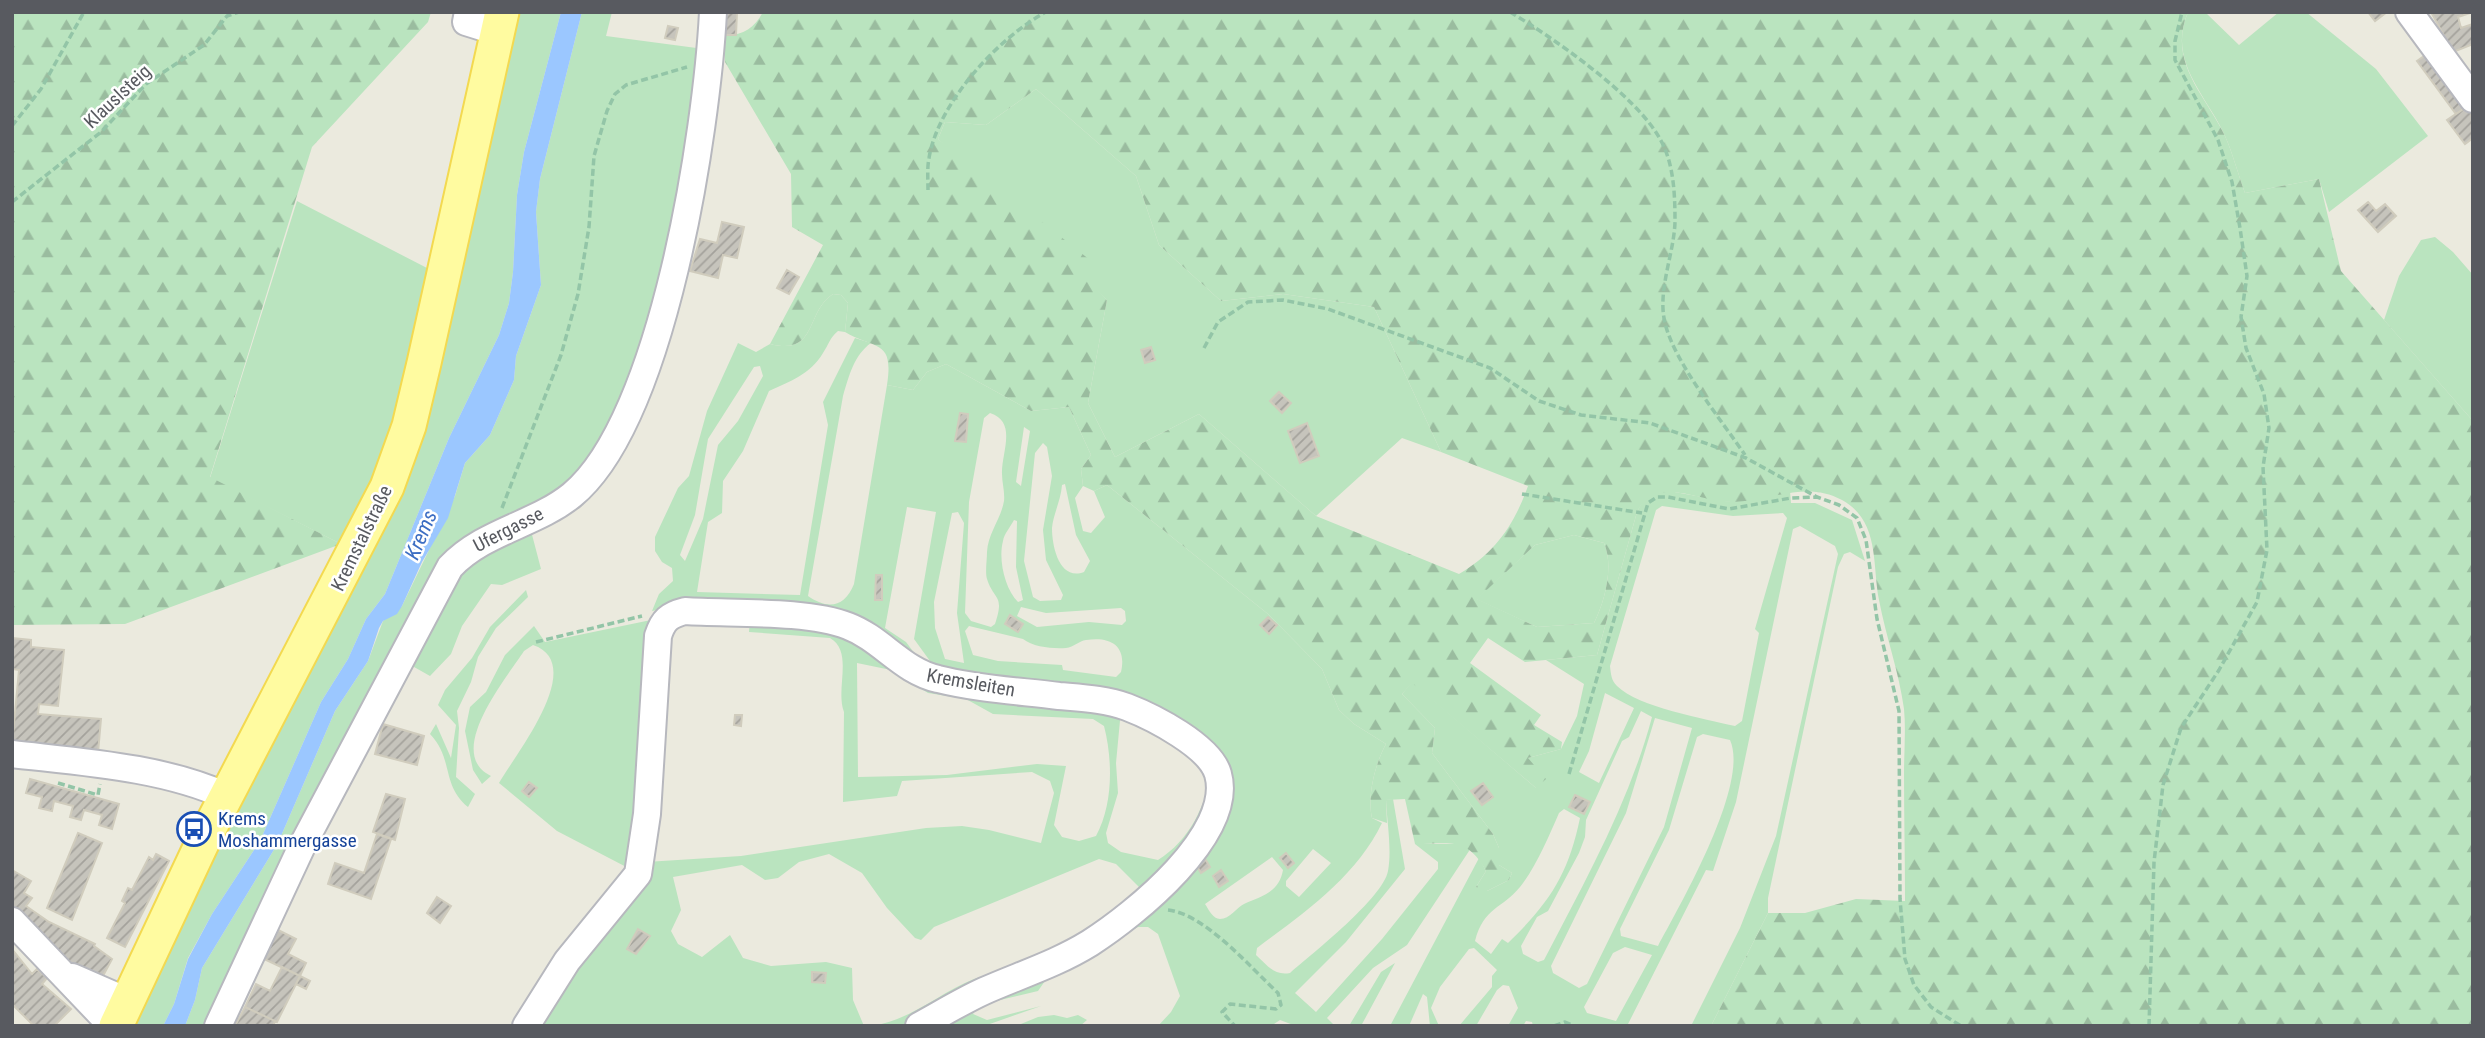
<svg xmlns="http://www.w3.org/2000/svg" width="2485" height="1038" viewBox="0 0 2485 1038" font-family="'Roboto Condensed',sans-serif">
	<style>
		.green { fill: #bae4bf; fill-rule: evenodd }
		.forest { fill: url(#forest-firs); fill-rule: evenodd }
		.water { fill: #9bc7ff }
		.building { fill: url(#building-hatch); stroke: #d0ccbd; stroke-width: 2 }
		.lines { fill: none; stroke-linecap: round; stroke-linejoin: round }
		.minor-casing { stroke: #b7b8be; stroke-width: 30 }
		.major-casing { stroke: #f3d950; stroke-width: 37 }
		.path { stroke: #93c5a7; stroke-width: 3.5; stroke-dasharray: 7 3.5; stroke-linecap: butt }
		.minor { stroke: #fff; stroke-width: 26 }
		.major { stroke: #fffba0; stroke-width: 33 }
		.labels { text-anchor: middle; stroke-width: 5; stroke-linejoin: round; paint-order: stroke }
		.street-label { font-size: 19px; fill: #585a60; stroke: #fff }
		.transit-label { font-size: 19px; fill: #164399; stroke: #fff; text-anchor: start }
		.water-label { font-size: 21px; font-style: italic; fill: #3d6ec3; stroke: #fff }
	</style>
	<defs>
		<pattern id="forest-firs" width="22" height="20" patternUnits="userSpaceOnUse" patternTransform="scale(1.75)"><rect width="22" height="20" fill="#bae4bf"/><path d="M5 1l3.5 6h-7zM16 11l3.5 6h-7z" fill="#9abc9f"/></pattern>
		<pattern id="building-hatch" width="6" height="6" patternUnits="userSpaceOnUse" patternTransform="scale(1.75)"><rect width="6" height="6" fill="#c6c4bc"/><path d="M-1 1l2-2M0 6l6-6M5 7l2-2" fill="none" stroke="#a4a29c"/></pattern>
	</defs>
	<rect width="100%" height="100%" fill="#ebeade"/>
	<path class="green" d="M515,12h46l-37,140 -7,43 -4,77 -4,31 -10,32 -50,103 -64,156 -19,25 -18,40 -27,43 -61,139 -48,73 -24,44 -14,46 -11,22h-27l35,-85 196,-382z
		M582,12h30l-6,24 98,13 -39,228 -56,156 -43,56 -77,35 -28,19 -253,483h-23l10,-26 7,-32 76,-125 57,-132 33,-50 15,-40 19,-15 53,-110 10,-33 25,-28 24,-55 2,-24 25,-71 -5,-73 4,-33z
		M2188,12h17l34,33 40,-33h27l70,57 52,67 -99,76 -10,-33 -74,14c-7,-19 -12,-39 -20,-57 -19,-42 -58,-74 -37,-124z
		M1036,89l100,87 23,69 62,56 62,-7 91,13 67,145 -39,-14 -86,78 -117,-102 -84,43 -27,-54 19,-103 -169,-161 7,-17 41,3z
		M297,201l130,67 -33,151 -24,70 -29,55 -131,-66z
		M2435,237l18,15 20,23v146l-89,-101 15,-44 22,-36z
		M833,294l8,1 7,8 -3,29 -7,-1c-9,8 -9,13 -15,22 -13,22 -33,28 -54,38l-26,60 -20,30 -1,32 -14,9 -11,70 103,3 28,-170 -5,-23 32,-64 16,5c-17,12 -22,33 -28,53l-35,200c20,14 37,11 46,-12l33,-199 26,5 14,-18 19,-8 85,47 38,-4 22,48 -10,14 2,17 -8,12 8,33 8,2 14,-16 -11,-26 13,-6 161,129 54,55 17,41 15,14 32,20c-11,20 -19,52 -14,74l10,5c-26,54 -78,90 -125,125l-1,7c11,10 18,21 34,18 23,-20 93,-75 98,-102 4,-22 -1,-49 -2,-71l7,-1 12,70 -59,73 -51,51 21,19 66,-73 56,-70v-7l-23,-18h47l9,4 -64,97 -34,23 -46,50 8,8h-39l-16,-6 -9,6h-113l13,-14 9,-16 -22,-62 -10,-7h-10l-91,51 -9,13 -59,14 -6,9 14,6 54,-14 -57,20h-43l-2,-4c15,-8 30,-18 46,-26 17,-8 37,-13 55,-20 17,-8 35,-19 51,-29 46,-27 157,-114 132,-177 -11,-26 -68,-57 -94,-67 -23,-10 -49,-10 -73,-13 -37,-3 -74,-8 -111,-13l-7,-5 -24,-33 22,-127 -29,-5 -22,121 21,14 24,32 -23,-12 -41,-32 -29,-14 -154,-11 -31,6 7,-17 14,-13 -1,-13 -10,-6 -7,-11v-14l23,-49 11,-12 18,-65 31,-68 18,9 14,-8c48,12 35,-32 63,-50zM760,366l3,10 -25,45 -20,24 -15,74 -18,42 -5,-6 15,-40 13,-76 46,-72zM990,413c28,9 11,40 12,61 0,9 3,18 2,27 -3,18 -16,32 -17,51 0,8 -2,20 0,27 7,22 18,15 8,45l-4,3 -20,-6 -6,-8 4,-111 15,-84zM1024,427l6,4 -9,55 -5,-4zM1043,443l4,4 5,29 -9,54 3,30 17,35 -2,5 -21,1 -7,-4 -9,-36 11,-108zM1065,484l11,51 14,26 -6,11c-24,9 -32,-24 -32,-44 1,-13 9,-28 10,-43zM958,512l6,11 -7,90 7,50 -19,-4 -10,-31 -1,-26 18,-89zM1014,520l3,1 -1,46 7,33 -5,2c-13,-13 -20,-42 -15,-61 1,-7 8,-15 11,-21zM1021,607l25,6 75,-5 4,3 1,10 -4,4 -33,-3 -52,5 -20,-11zM969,626l54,13c10,8 30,10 43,9 8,-1 13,-7 20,-8 25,-4 41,6 35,32l-5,5 -53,-7 -1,-5 -64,-4 -25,-6 -8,-24zM1313,849l18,14 -32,34 -13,-11v-5zM1272,857l11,13c-4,23 -22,26 -39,34 -8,4 -14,15 -24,15 -7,0 -11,-9 -15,-15z
		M1669,491l61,11 60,-11 1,12h24l37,17 13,41 -15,-9 -6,2 -6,13 -70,331v15l-57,113h-20l49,-98 36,-92 62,-282 -3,-8 -35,-20 -7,3 -57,273 -23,69 -7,-1 -79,156h-94l-1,-4 -6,-1 -3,5h-15l10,-18 -9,-22 -6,-1 -6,5 -21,36h-17l33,-39v-11l5,-6 -23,-22 -5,1 -29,38 -9,21 8,18h-9l-3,-29 -4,-3 -14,32h-19l89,-168 7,13 -10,16 11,4 22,-11 3,-7 -13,-8v-17l-6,-14 -61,-81 3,-25 -33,-34 10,-12 124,106 -8,-30 33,-9 16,-33 7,-32 -38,-24 51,-5 40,-143c7,-16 16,-20 32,-21zM1662,506l71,10 50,-3 4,5 -32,111 4,4 -17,88 -7,5c-30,-7 -97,-19 -118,-40 -6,-6 -6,-12 -7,-20l46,-156zM1605,693l29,15 -35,75 -20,-11 10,-21zM1641,711l11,6c-23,86 -67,164 -108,243l-6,2 -15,-8 -2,-8 16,-29 11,-6 31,-58 6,-16 1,-17 36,-79 7,-4zM1655,718l37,10 -28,99 -77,157 -8,4 -26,-15 -2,-7 75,-153zM1703,734l27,6c20,44 -50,165 -72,206l-37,-10 -1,-7 49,-99 28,-93zM1564,809l16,9c-12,57 -30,84 -72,125l-6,-4 -11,15 -16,-13c9,-34 27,-32 45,-54 16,-20 29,-51 39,-74zM1625,947l27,8 -36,66 -29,-8 -3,-6 29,-54z
		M530,527l11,42 -39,16 -11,-1 -29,42 -11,28 -21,22 -23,-13 49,-91z
		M1574,535l30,8c10,23 1,58 -10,80l-57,4 -61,-28 59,-54z
		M526,590l2,7 -32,31 -18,29 -7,25 -14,29 2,17 -3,49 19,17 -7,13c-27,-22 -14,-48 -38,-73l6,-10 15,34 5,-33 -18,-20 7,-15 27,-32 18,-31z
		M750,619l84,8 27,13 41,30 36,14 163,21 20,5 -5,53 2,30 -12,40 2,10 13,9 37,8c31,-19 49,-55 53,-91 36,67 -123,171 -171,197 -18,10 -40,13 -59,23 -20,10 -51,33 -71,37 -12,2 -26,0 -38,0 39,-6 67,-33 102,-47 18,-7 39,-7 57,-14 35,-12 86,-47 112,-74l-27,-27 -17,-5 -165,68 -13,13 -6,-2 -28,-30 -25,-35 -33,-19 -30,8 -21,16 -13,2 -23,-15 -69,12 8,33 -10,21 7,13 24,13 28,-22 13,23 28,8 55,-4 26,6 1,32 11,26h-332c13,-20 25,-41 39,-60 23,-30 72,-66 75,-104l95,-6 185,-28 36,-2 27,4 52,13 13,-50 -4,-12 -18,-9 -130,9 -5,15 -54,6 1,-90c-9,-23 10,-60 -14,-74l-81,-6zM857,663l34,7 37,23 38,6 27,15 100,5 11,7c9,35 9,79 -8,110l-17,5 -17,-4 -8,-12 12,-59 -29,-2 -90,11 -89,2z
		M651,620l-17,251 -77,-40 -58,-48c15,-27 90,-119 34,-138l-9,6c-16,25 -81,102 -33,125l-9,8 -9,-14 -8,-39 5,-24 16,-15 19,-37 29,-29 11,16z
		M1395,963l-34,63h-12l32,-54z
		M1054,1015l13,3 11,-3 9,5 -7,6h-64l22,-9z"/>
	<path class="forest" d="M12,12h419l-3,10 -116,125 -102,330 131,67 -216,80 -113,1z
		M763,12h1425c-21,50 17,82 37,124 8,18 13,38 20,57l74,-14 22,92 132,150v605h-762l57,-113h37l51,-14 49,2c0,-42 -1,-85 -1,-128 0,-21 2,-43 0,-64 -5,-37 -18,-72 -25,-109 -7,-36 1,-79 -37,-100 -36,-20 -71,1 -109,2 -32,1 -78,-29 -96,10l-40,143 -72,7 -37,-24 -18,25 71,52 -7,10 28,17 -1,7 -33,9 18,21 -10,9 -124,-105 -10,11 33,34 -3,25 61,81 6,14v17l13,8 -3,7 -22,11h-8l-3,-4 10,-16c-19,-35 -36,-27 -71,-27l-10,-45 -19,1 1,23 -15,-5c-5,-22 3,-54 14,-74l-32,-20 -15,-14 -17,-41 -54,-55 -161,-129 -13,6 -11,-5 -2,-17 10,-14 -22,-48 -38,4 -85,-47 -19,8 -14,18 -26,-5c7,-46 -11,-35 -42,-53l3,-29 -7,-8 -8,-1c-28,18 -15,62 -63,50l53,-99 -31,-18 -1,-53 -66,-112 -2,-27c19,1 31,-6 40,-23zM1036,89l100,87 23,69 62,56 62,-7 91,13 67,145 87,34c-14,39 -32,66 -69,88l-143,-58 -117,-102 -84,43 -27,-54 19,-103 -17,-18 10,-14 -162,-129 7,-17 41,3zM1574,535l30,8c10,23 1,58 -10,80l-57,4 -60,-28 58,-54z"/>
	<path class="water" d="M561,12h21l-42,167 -4,33 5,73 -25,71 -2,24 -24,55 -25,28 -17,55 -26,44 -20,44 -5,8 -14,7 -4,7 -11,33 -33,50 -57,132 -76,125 -7,32 -10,26h-22l11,-22 14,-45 24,-45 48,-73 61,-139 27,-43 18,-40 19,-25 64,-156 50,-103 10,-32 4,-31 4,-77 7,-43z"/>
	<path class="building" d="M725,12h12l-1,23h-13z
		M2368,12h19l-12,9z
		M2431,12h42l-15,5 3,11 12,-4v20l-20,8z
		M668,26l10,2 -3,12 -10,-2z
		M2430,52l39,53 -13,9 -39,-53z
		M2469,105l4,5v28l-8,6 -18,-24z
		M2368,202l8,9 9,-7 11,12 -18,16 -20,-22z
		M722,222l22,5 -7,31 -14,-3 -5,23 -28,-7 10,-32 17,4z
		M787,270l12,7 -10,17 -12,-6z
		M1151,347l4,13 -10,3 -4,-13z
		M1279,392l12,11 -9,10 -12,-12z
		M960,413l8,1 -2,28 -11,-1z
		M1307,423l12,33 -19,7 -12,-32z
		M876,575h6v25h-7z
		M1010,615l13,9 -5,8 -13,-8z
		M1268,617l9,8 -8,9 -9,-9z
		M12,638l19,2v7l33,3 -6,56 -19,-2 -1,10 63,5 -3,34 -86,-8 7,-75 -7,-1z
		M735,715h7l-1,11 -7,-1z
		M383,724l41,12 -7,29 -42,-11z
		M30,779l89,25 -7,25 -13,-4 3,-10 -18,-5 -3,10 -11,-3 3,-11 -19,-5 -2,10 -13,-3 3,-11 -16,-4z
		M529,782l8,6 -8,9 -7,-6z
		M1483,783l10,14 -11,8 -11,-14z
		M386,794l19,5 -10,41 -22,-8z
		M1575,795l15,7 -6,12 -15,-7z
		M78,833l24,10 -30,77 -25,-12z
		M377,834l14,5 -20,60 -43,-15 7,-21 29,10z
		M1286,853l8,10 -6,5 -8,-10z
		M156,854l13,7 -44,86 -18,-9 18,-35 -3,-2 6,-13 4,2 17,-33 4,3z
		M1204,857l6,10 -9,6 -6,-10z
		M12,870l19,11 -7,12 8,5 -6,8 23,16 46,22 -1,2 18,13 -9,17 -6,-3 -2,3 -35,-18 -48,-49z
		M1221,870l7,11 -9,6 -6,-11z
		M437,897l14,9 -11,17 -13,-10z
		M638,929l12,7 -14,18 -9,-5z
		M278,930l18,9 -8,15 18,9 -6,13 -36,-17z
		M12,949l20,25 5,-5 10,9 -5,6 29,25 -17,17h-20l-22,-22z
		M282,967l18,9 -23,46 -32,-15 11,-23 14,7z
		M812,972l14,1 -1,10 -13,-1z
		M300,976l10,5 -4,8 -10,-5z
		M245,1007l30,14 -2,5h-38z"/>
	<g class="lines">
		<g class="minor-casing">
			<path id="minor" d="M468,12l-2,10 32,10
				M2409,12l64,87
				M12,754c69,8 151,13 214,42
				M12,921l100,105
				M72,977l55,24
				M218,1026l84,-180 148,-279c34,-36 85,-42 122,-72 92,-76 135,-366 141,-483
				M526,1026l41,-65 71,-87 9,-60 11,-178c5,-16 11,-21 27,-25 47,3 122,-1 163,15 34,13 54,45 90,53 40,10 81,12 121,17 22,2 46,3 68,11 26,10 83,39 91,67 17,60 -84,141 -128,169 -34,21 -70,32 -106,48 -22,10 -43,23 -65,35"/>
		</g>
		<g class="major-casing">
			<path id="major" d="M116,1026l89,-189 182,-350 22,-61 15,-63 78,-351"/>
		</g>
		<path class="path" d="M1510,12c42,25 127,84 150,127 14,24 15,56 15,83 -1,32 -18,69 -10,101 9,39 57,98 80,132
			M12,126l29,-37 43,-77
			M928,190c0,-10 -1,-22 1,-32 9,-55 69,-120 117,-146
			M12,202l89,-70 45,-48 58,-39 23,-29 12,-4
			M1204,348l14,-26 30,-20 35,-2 45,9 162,59 49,33 42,14 69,8 96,35 71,39 22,8 18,13 9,22 11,79 22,92 1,188 5,60 9,26 17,22 30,19
			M1522,494l120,19
			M502,508l59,-153 17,-61 11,-67 5,-71 13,-45 8,-17 11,-9 61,-18
			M536,642l106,-26
			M1569,774l79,-271 9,-6h11l61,12 62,-11 26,-1
			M58,783l40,12 2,-11
			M1168,910c37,4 83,58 110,83l3,12 -5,4 -46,-5 -8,8 13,14
			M1554,1026l11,-4 9,4
			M2149,1026l5,-164 9,-77 18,-57 38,-58 38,-68 10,-52 -4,-83 6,-39 -5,-34 -18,-46 -5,-31 6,-41 -7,-48 -8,-46 -14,-42 -43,-80v-19l7,-29"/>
		<use href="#minor" class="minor"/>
		<use href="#major" class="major"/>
	</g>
	<defs>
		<g id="bus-ring" transform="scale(1.75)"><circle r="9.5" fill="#fff" stroke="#1a4fb4" stroke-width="1.5"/><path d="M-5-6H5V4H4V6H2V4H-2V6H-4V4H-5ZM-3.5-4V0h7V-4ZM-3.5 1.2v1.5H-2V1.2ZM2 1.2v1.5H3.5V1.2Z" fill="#1a4fb4"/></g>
	</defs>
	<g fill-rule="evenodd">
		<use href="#bus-ring" x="194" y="829"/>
	</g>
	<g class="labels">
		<g class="street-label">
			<text transform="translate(117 96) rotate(-43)" y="7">Klauslsteig</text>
			<text transform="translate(508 529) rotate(-27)" y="7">Ufergasse</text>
			<text transform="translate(361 538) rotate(-64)" y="7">Kremstalstraße</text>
			<text transform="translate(971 682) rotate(10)" y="7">Kremsleiten</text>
		</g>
		<g class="transit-label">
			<text x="218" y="825">Krems<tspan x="218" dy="22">Moshammergasse</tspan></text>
		</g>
		<g class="water-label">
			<text transform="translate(421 535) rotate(-67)" y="7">Krems</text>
		</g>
	</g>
	<rect width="2485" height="1038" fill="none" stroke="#585a60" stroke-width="28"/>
</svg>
